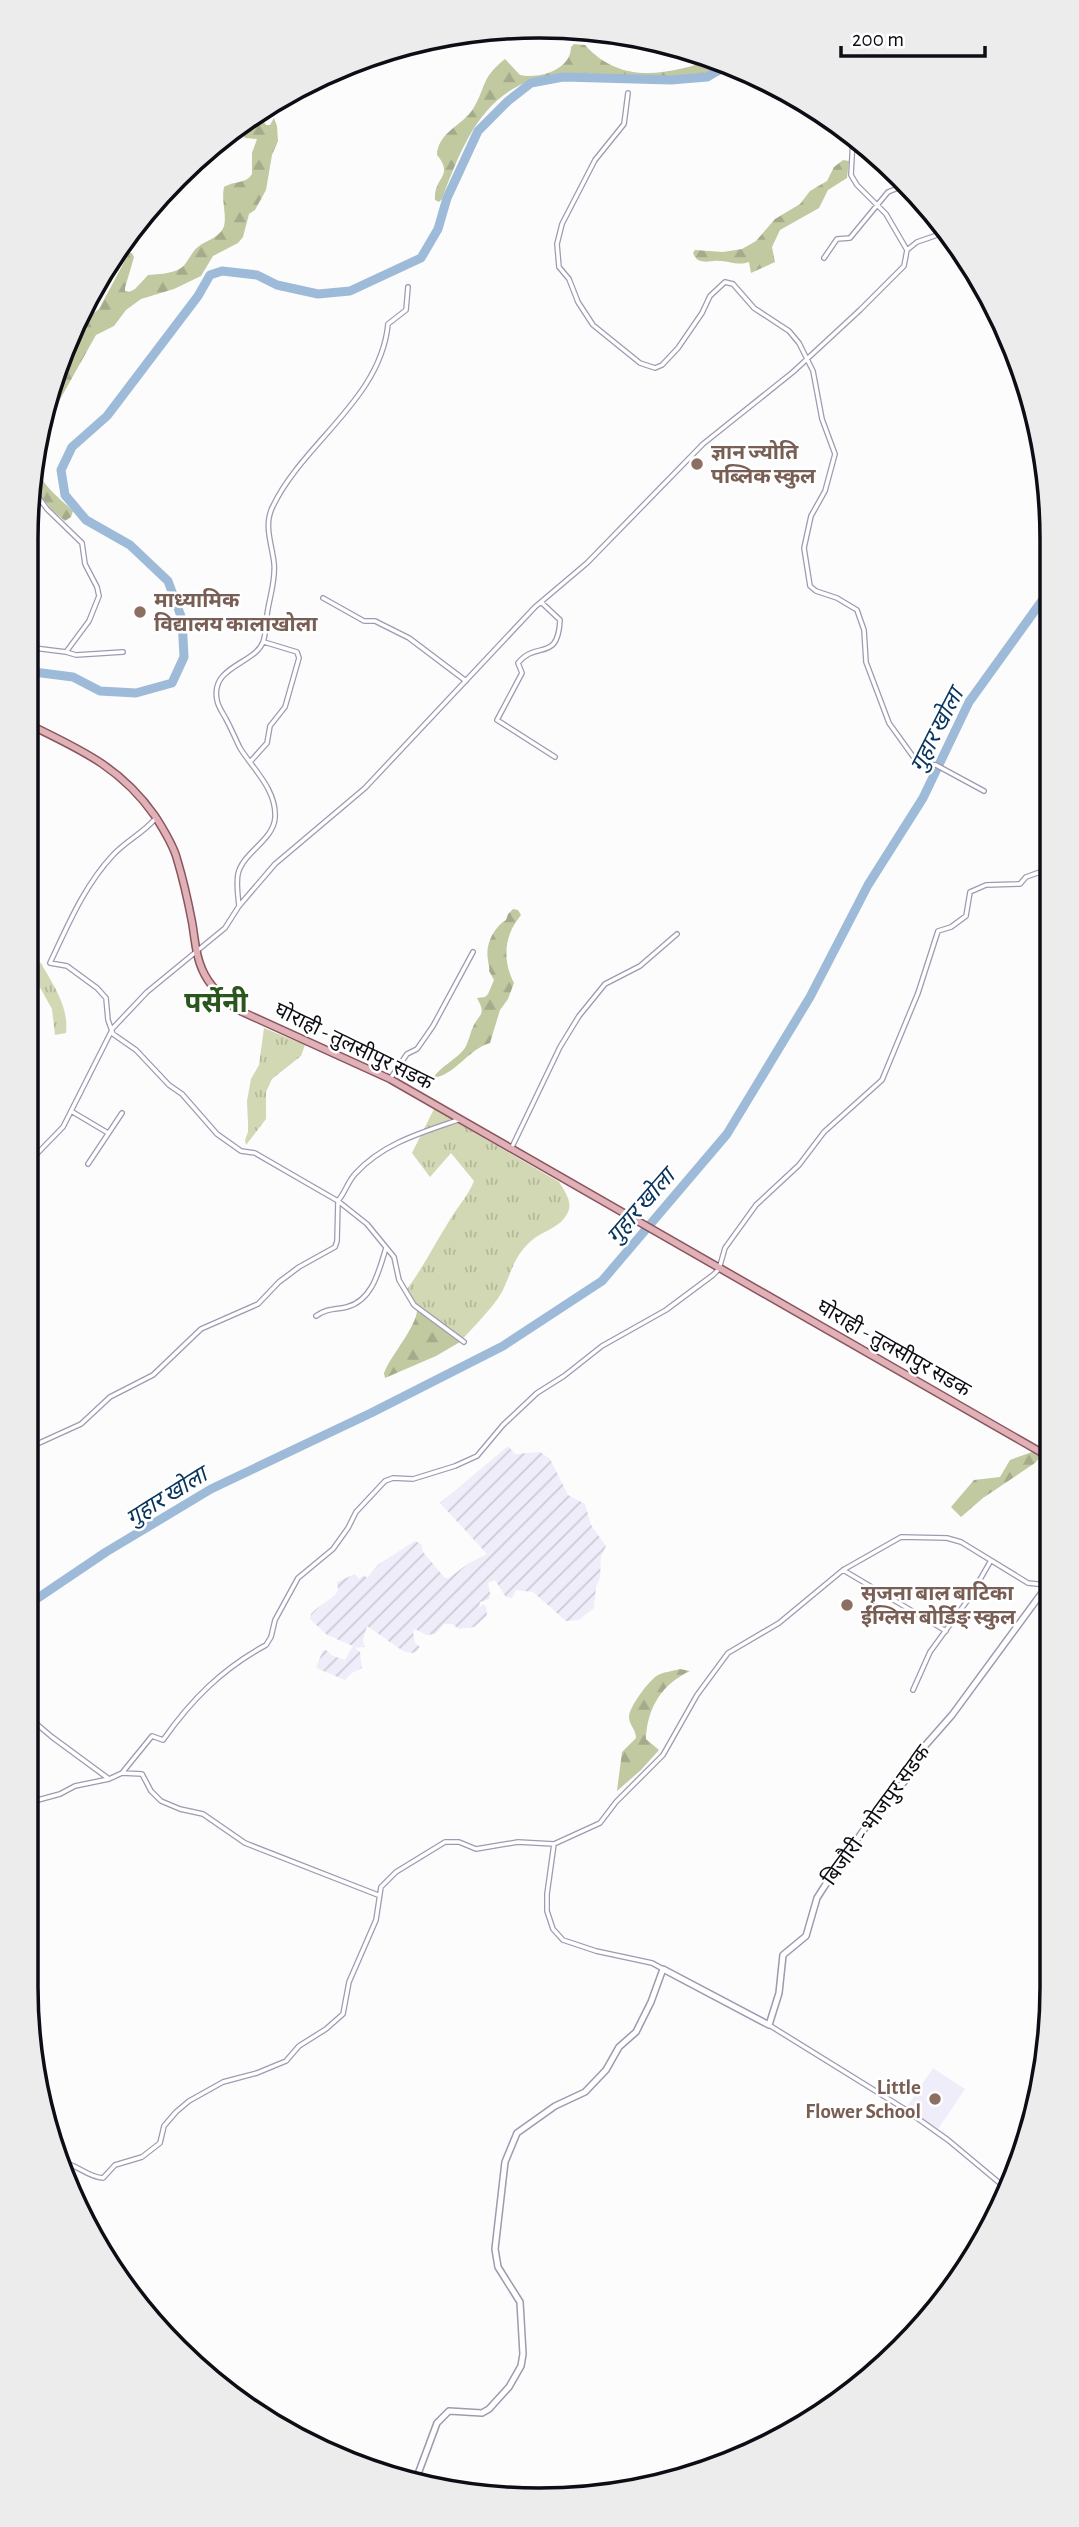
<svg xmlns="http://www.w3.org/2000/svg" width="1079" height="2527" viewBox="0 0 1079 2527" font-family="'Alegreya Sans','Noto Sans Devanagari',sans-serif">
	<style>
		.built { fill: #f0edfb }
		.industrial { fill: url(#industrial-furrows) }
		.grass { fill: url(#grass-tufts) }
		.forest { fill: url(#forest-firs) }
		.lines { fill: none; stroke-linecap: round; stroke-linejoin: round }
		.river { stroke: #9ebad9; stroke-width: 9 }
		.street-casing { stroke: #9f99b1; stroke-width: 6 }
		.secondary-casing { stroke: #9f99b1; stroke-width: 8 }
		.primary-casing { stroke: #8a555f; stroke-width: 9 }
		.street { stroke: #fff; stroke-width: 3.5 }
		.secondary { stroke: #fff; stroke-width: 5 }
		.primary { stroke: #e1b1b8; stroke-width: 6 }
		.education-dot { fill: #8d6e63; stroke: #fff; stroke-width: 2.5 }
		.labels { text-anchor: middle; stroke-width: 5; stroke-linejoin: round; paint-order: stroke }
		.education-label { font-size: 21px; font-weight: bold; fill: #785e54; stroke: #fff; text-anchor: start }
		.street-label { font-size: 21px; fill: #0e0c14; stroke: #fff }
		.water-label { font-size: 23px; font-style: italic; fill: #09355d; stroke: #fff }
		.district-label { font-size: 28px; font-weight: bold; fill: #29561d; stroke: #fff }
		.rim { fill: none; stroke: #0e0c14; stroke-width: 3.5 }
	</style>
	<defs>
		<pattern id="industrial-furrows" width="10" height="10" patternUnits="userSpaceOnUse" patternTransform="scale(1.75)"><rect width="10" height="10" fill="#f0edfb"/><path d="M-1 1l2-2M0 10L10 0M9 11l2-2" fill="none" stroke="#cdcad6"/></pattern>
		<pattern id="grass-tufts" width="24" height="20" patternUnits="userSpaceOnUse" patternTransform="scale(1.75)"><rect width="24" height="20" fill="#d1d8b3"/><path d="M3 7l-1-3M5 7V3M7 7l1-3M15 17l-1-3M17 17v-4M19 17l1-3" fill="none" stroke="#b2b899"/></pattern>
		<pattern id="forest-firs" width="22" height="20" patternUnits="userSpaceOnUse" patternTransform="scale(1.75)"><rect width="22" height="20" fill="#c1c9a1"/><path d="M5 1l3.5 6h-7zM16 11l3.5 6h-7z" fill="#a5ab8a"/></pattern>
	</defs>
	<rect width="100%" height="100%" fill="#fcfcfc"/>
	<path class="built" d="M933,2068l32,21 -27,40 -32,-21z"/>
	<path class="industrial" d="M508,1446l7,8 25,-2 10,7 18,36 17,9 6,21 15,21 -5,11 -1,21 -4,9 -2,21 -15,12 -13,1 -33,-29 -17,-2 -4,8 -6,-1 -11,-17 -7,3 2,10 -1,6 -9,3 -1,6 4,-4 3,2 1,10 -13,11 -15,2 -7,-5h-8l-9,10 -9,1 -11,-6 -2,3 2,11 5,4 -4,5 -5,1 -8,-2 -36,-25 -4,14 2,7 -10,1 5,4 2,16 -10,5 -7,7 -29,-12 7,-18h3l7,6 12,4 8,-14 -26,-11 -17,-16 1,-5 4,-4 20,-15 3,-5 -1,-8 18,-8 4,5 5,-4 3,3 12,-14 36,-23 6,3 2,8 22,26h4l20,-15 18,-9 -47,-51z"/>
	<path class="grass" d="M30,961l11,2c12,22 28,43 25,70l-11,2 -3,-26 -15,-27z
		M264,1028l41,17 -4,11 -29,23 -6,13v27l-20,26 -1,-5 3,-8v-9l-1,-22 4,-22 8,-14z
		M434,1109l125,73c5,8 14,20 9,30 -7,16 -26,19 -37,29 -18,16 -19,31 -29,51 -11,18 -28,34 -42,50l-43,-32 -13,-17c18,-23 31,-50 47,-75 8,-13 17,-22 23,-37l-23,-28 -21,24 -18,-24z"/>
	<path class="forest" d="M574,44l11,1c37,41 83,29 130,14l12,5c-28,16 -53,16 -83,14 -27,-1 -54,-7 -81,-4 -75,6 -98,63 -121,125l-3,3 -4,-2c-2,-23 20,-23 2,-45 1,-23 25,-29 36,-46 14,-23 7,-30 32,-50l15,16c19,4 51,-5 51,-28z
		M263,110l1,12 2,3h4l4,-7 3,8 1,15 -6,14 -6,35 -11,20 -6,4 -6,23 -5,6 -25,13 -12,20 -27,13 -33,10 -15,11 -12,16 -18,9 -43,77 -14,50 15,-88 24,-54 8,-1 13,-10 30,-56h3l2,4 -9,31v3l4,1 6,-3 13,-14c10,-1 24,-1 33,-7 7,-5 10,-16 17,-21 8,-7 22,-9 26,-21 3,-11 -3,-26 0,-39 9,-6 22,-3 28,-13v-21l5,-14 -12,-1 -7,-12z
		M843,160l6,1 -2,17 -19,12 -9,18 -39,22 -8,17 3,15 -24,11 -2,-11c-12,4 -19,-1 -30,-1 -6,-1 -12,2 -18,0 -5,-1 -6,-4 -8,-8l2,-3 28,2 19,-3 14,-8 19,-22 25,-15 10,-13 17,-10 7,-14z
		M38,470c5,17 23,29 35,41l-2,6 -6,4 -14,-12 -16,-21z
		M513,909l5,1 3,5c-17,20 -19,45 -7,68l-6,16 -8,11 -10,33c-23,7 -33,31 -57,35 9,-13 23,-18 32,-30 4,-7 5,-15 8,-21 6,-14 14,-11 4,-29l8,-1 3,-3 6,-14 -5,-9c1,-4 -1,-7 -1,-11 -3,-15 5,-32 18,-40l2,-6z
		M417,1310l43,32 -24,14 -51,22 -1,-5c7,-18 33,-47 33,-63z
		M1032,1452l9,4 -6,7 -52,35 -22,19 -10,-10 23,-27 26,-3 10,-17z
		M680,1669l10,2c-28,13 -43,37 -44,68l13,11 -18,20 -24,21 5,-39 14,-14c0,-9 -7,-13 -7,-21 0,-10 20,-37 29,-42 6,-3 15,-4 22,-6z"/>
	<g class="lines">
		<path class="river" d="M26,671l47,6 27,14 36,2 36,-10 12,-26 -2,-38 -14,-38 -38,-36 -44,-25 -21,-25 -4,-25 11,-23 35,-31 91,-120 12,-21 12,-4 35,4 20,10 41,9 32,-3 71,-33 17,-29 9,-31 31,-67 30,-30 23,-18 32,-6 108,3 36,-3 21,-12
			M26,1606l80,-54 105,-63 160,-76 132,-67 99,-65 125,-147 83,-137 58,-112 55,-87 46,-96 80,-111"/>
		<g class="street-casing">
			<path id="street" d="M628,93l-4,31 -29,36 -33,64 -5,20 2,23 10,12 9,23 15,23 47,38 15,5 7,-3 16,-17 24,-35 8,-17 15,-14 8,2 21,24 35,23 10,12 14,28 9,48 13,35 -10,37 -14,25 -7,32 6,38 6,5 21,7 20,12 7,20 2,32 23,61 28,39 19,3 48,26
				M141,218l31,-26 13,-20
				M907,250l10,-8 32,-11
				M824,258l13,-19 13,-1 38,-46 15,-6
				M83,310l5,-11
				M323,598l41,23h11l34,17 57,43
				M541,602l19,18c-2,43 -24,20 -42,43l4,10 -25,47 58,37
				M26,647l40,5 23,-31 10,-25 -2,-9 -12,-23 -3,-21 -35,-34 -13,-18
				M66,652l10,3 47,-3
				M250,762l17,-19 3,-17 15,-19 14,-49 -2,-6 -33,-10
				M155,819c-12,14 -29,22 -42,36 -29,31 -45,70 -63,108l17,3 30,22 9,10 2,22 5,14 23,16 33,35 13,9 35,40 24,17 14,2 50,29 33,19 29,23 27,33 5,23 15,25 50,37
				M1043,872l6,-5
				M239,906c-1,-10 -3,-22 -1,-32 5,-22 35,-33 37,-56 2,-28 -22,-49 -35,-70 -5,-10 -9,-20 -14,-29 -3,-6 -8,-12 -9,-19 -7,-34 38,-36 46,-58 3,-8 3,-19 4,-27 2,-17 9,-34 7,-52 -2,-19 -11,-38 -1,-57 30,-63 108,-107 115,-182l18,-14 2,-23
				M390,1079l17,-25 10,-5 16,-23 40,-74
				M71,1111l37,22
				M511,1149l49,-102 19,-31 26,-32 35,-18 37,-32
				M88,1164l34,-51
				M26,1165l37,-38 50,-99 34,-36 78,-64 14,-22 36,-42 90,-76 170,-181 52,-44 116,-119 90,-72 67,-62 44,-44 3,-16 -21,-36 -29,-29 -6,-10 2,-36
				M316,1316c11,-8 19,-6 31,-9 26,-7 32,-37 39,-59
				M26,1449l55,-25 29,-27 43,-22 48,-46 57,-25 21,-22 20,-15 36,-20 2,-6 1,-40c8,-10 9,-18 17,-27 27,-30 65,-41 103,-54
				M843,1570l103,61
				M913,1690l17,-38 40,-55 20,-35
				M26,1715l26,22 57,42
				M122,1773l20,1 9,17 10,10 19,8 23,5 42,29 133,52
				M26,1807l12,-7 22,-6 15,-8 34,-7 13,-6 30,-37 11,4c29,-41 59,-71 103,-95l5,-8 4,-17 23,-42 35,-29 15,-21 8,-16 29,-31 8,-3 20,1 42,-13 22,-10 26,-31 34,-32 27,-17 38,-30 64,-36 47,-35 6,-6 6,-21 31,-43 43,-40 25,-33 58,-52 36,-87 20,-62 13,-4 15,-11 4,-24 16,-7 34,-1 6,-7 14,-5 9,6
				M554,1844l-7,50v17l6,18 10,11 33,11 56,12 11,6
				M769,2025l134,83 45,32 60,50
				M57,2161c20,2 29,16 46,17l12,-13 27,-8 18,-14 4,-17 12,-14 13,-11 34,-19 34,-9 29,-12 13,-15 27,-17 17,-15 6,-32 27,-62 5,-33 15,-15 49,-30h14l17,7 42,-7 36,2 46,-21 16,-21 47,-47 34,-60 31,-42 51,-30 64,-53 58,-33 46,1 14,4 67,41 18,2"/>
		</g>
		<g class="secondary-casing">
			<path id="secondary" d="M415,2482l22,-59 12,-12 33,2 7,-4 20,-22 12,-21 2,-12 -3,-52 -22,-35 -3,-18 10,-87 12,-29 38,-27 30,-14 21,-22 13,-23 17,-15 15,-30 12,-33 106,56 10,-32 4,-38 23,-19 11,-38 7,-11 55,-79 25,-26 19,-34 29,-33 100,-136"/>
		</g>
		<g class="primary-casing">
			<path id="primary" d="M26,723c53,26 94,43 129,93 8,13 18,28 22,43 6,20 11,42 15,63 3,16 3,32 10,47 7,17 21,29 34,40l154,70 661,379"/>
		</g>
		<use href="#street" class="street"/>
		<use href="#secondary" class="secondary"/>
		<use href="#primary" class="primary"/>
	</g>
	<g class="education-dot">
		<circle cx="697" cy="464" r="7"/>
		<circle cx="140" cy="612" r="7"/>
		<circle cx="847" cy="1605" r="7"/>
		<circle cx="935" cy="2099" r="7"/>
	</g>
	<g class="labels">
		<g class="education-label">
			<text x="711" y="459">ज्ञान ज्योति<tspan x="711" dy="24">पब्लिक स्कुल</tspan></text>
			<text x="154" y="607">माध्यामिक<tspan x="154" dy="24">विद्यालय कालाखोला</tspan></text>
			<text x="861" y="1600">सृजना बाल बाटिका<tspan x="861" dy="24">ईंग्लिस बोर्डिङ् स्कुल</tspan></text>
			<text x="921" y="2094" text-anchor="end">Little<tspan x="921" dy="24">Flower School</tspan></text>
		</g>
		<g class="street-label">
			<text transform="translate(354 1046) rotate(26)" y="7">घोराही - तुलसीपुर सडक</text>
			<text transform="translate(894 1348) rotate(30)" y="7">घोराही - तुलसीपुर सडक</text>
			<text transform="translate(876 1815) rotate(-54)" y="7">बिजौरी - भोजपुर सडक</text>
		</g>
		<g class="water-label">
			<text transform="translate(936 730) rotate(-63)" y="8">गुहार खोला</text>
			<text transform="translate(640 1206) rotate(-49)" y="8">गुहार खोला</text>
			<text transform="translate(166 1496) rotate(-32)" y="8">गुहार खोला</text>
		</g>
		<g class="district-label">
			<text x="216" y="1012">पर्सेनी</text>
		</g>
	</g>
	<path d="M0 0H1079V2527H0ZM539 38H539A501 501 0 0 1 1040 539V1987A501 501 0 0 1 539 2488H539A501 501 0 0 1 38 1987V539A501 501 0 0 1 539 38Z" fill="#ececec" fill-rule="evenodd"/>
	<path class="rim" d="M539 38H539A501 501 0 0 1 1040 539V1987A501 501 0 0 1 539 2488H539A501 501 0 0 1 38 1987V539A501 501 0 0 1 539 38Z"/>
	<path d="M841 46v10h144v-10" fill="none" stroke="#0e0c14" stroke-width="3.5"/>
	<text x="852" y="46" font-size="21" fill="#0e0c14" stroke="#ffffff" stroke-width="5" paint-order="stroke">200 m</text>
</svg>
